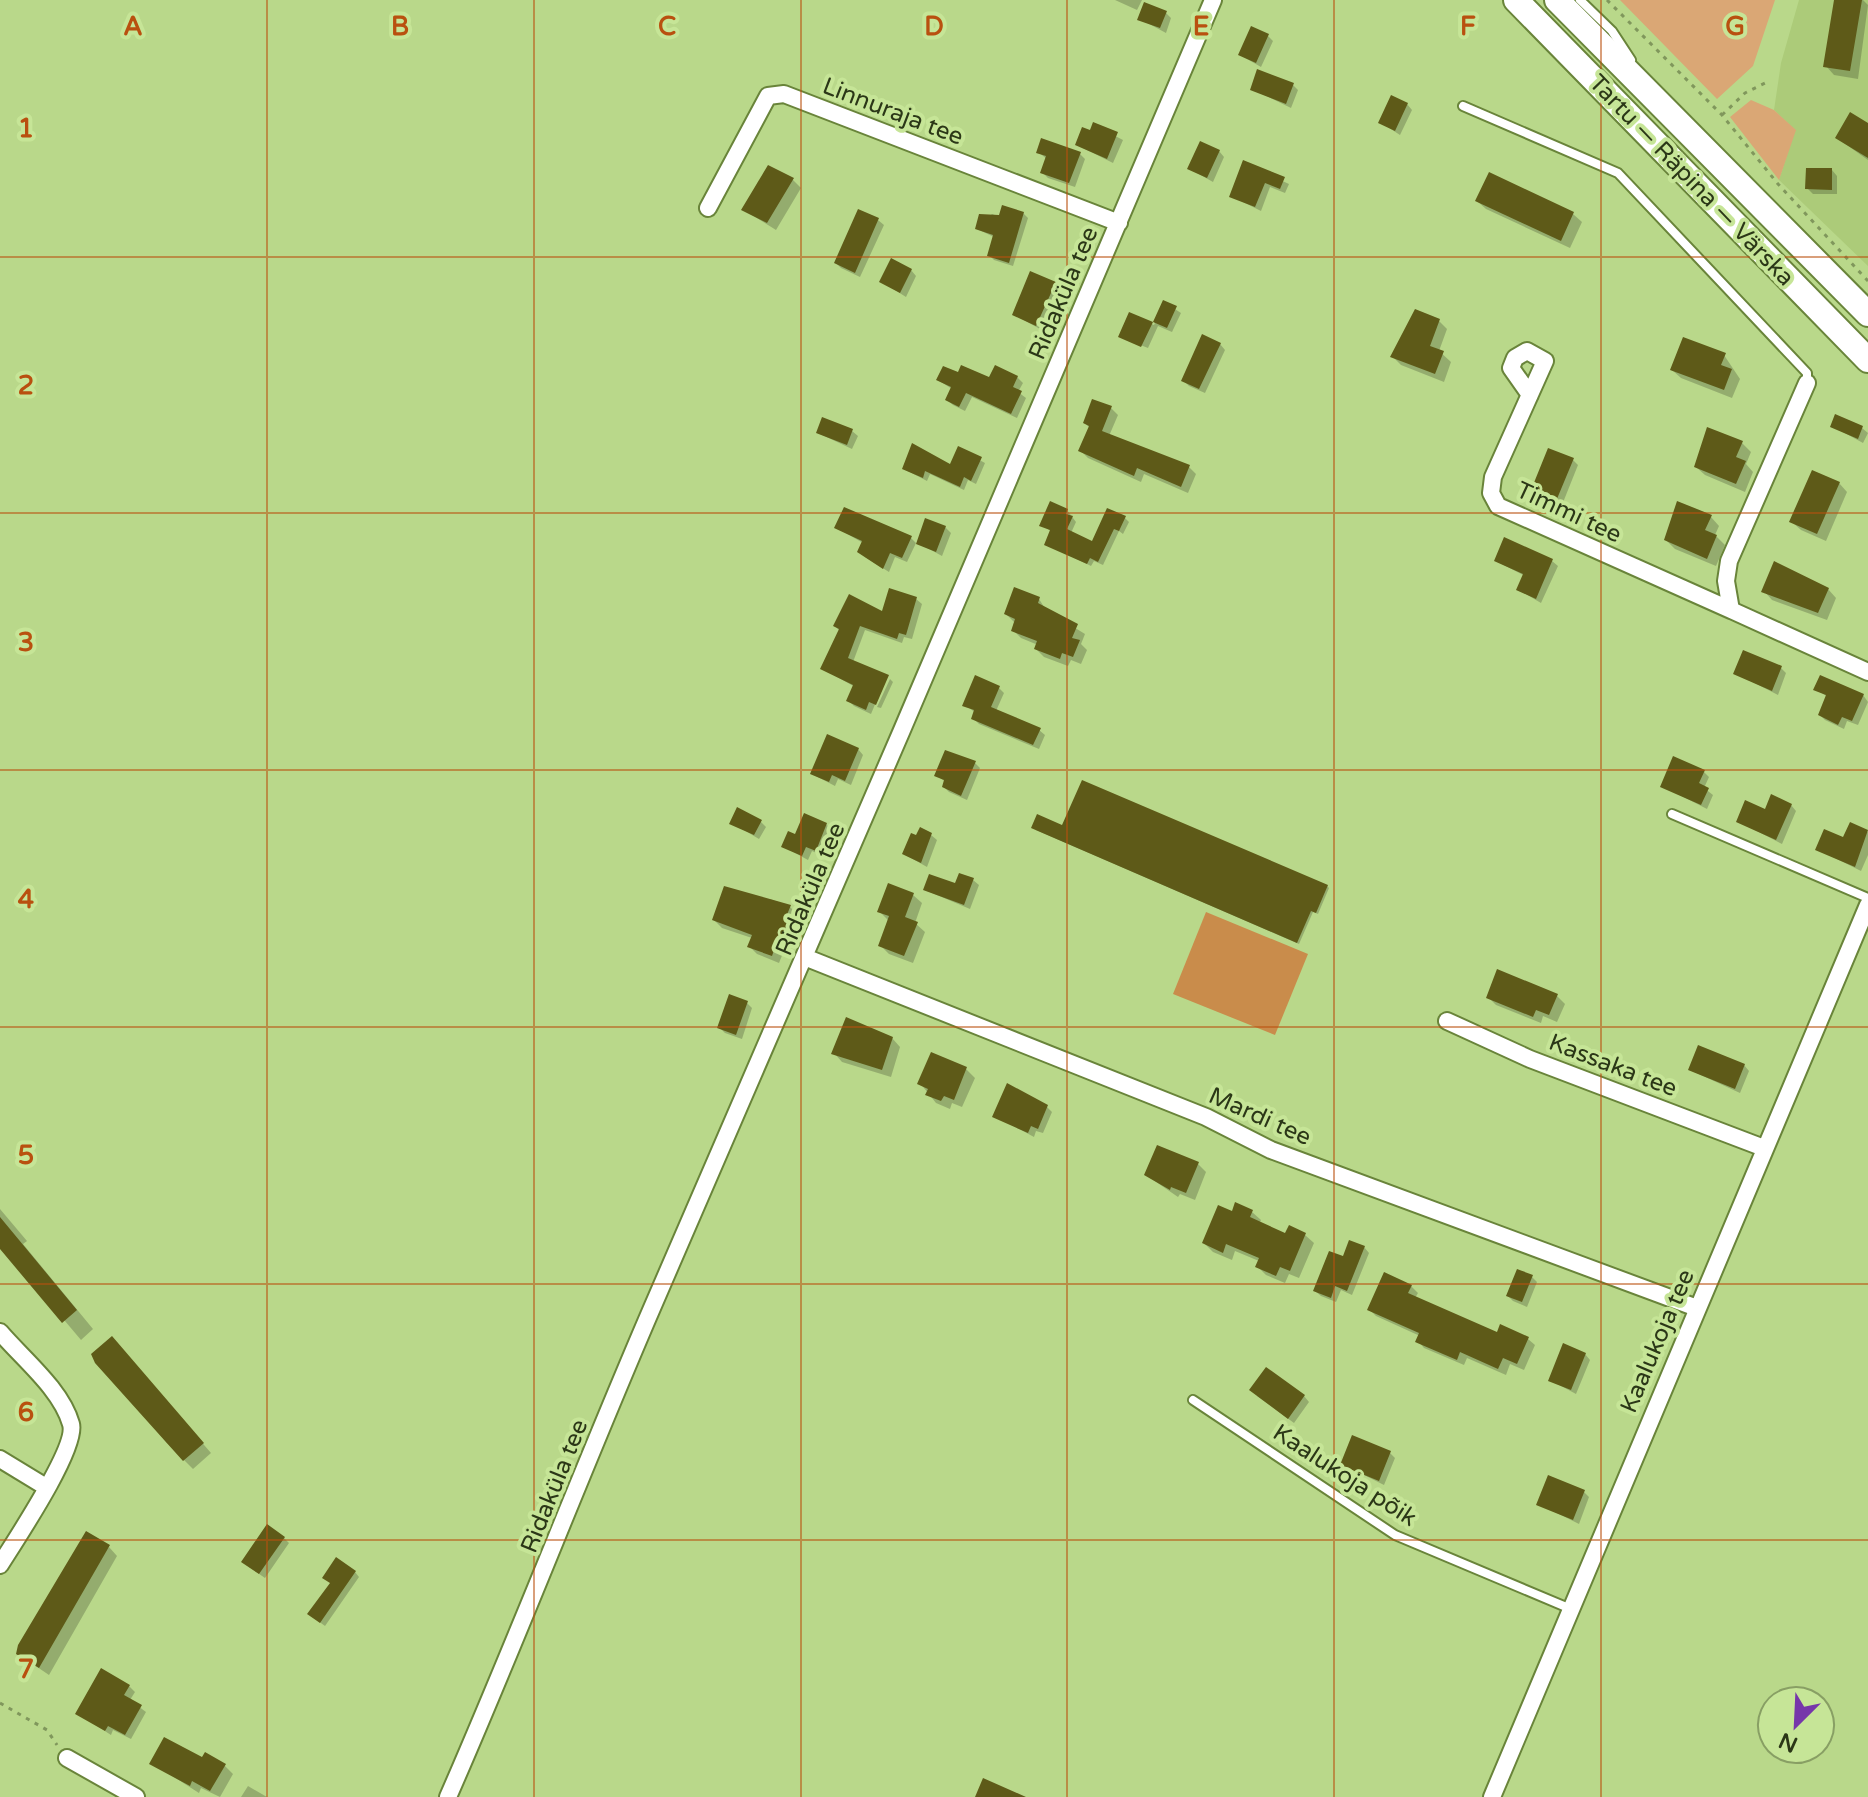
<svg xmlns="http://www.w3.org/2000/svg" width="1868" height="1797" viewBox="0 0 1868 1797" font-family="'Varela Round',sans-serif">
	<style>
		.built { fill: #accb79 }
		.green { fill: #daa775 }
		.forest { fill: #c98c4b }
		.shadow { fill: #0003 }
		.building { fill: #5e5a18 }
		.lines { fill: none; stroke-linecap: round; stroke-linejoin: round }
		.service-casing { stroke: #69843a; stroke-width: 12 }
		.minor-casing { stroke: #69843a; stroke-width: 20 }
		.secondary-casing { stroke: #69843a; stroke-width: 28 }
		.path { stroke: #80975c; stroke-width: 3; stroke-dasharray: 4 6; stroke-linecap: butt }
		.service { stroke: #fff; stroke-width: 8 }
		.minor { stroke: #fff; stroke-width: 16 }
		.secondary { stroke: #fff; stroke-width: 24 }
		.grid { fill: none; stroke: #b9500f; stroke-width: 2; stroke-opacity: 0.55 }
		.labels { text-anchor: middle; stroke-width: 8; stroke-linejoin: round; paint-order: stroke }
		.street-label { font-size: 24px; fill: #2b3717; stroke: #c6e597 }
		.grid-label { font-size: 26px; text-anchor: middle; font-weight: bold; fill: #b9500f; stroke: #c6e597; stroke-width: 8; stroke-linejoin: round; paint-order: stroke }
	</style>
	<rect width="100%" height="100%" fill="#b9d88a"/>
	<path class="built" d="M1799,0h69v266l-89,-86 16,-50 -21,-20 7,-47z"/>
	<path class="green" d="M1620,0h155l-22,66 -36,33z
		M1751,100l23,10 22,20 -17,50 -49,-63z"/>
	<path class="forest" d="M1206,912l102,42 -33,81 -102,-41z"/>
	<path class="shadow" d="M1115,0h27l-5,10z
		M1836,0h27l5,5 -10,74 -24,-4 -8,-9z
		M1166,13l5,5 -5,15 -26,-14z
		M1268,36l5,5 -12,26 -21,-12z
		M1293,85l5,5 -7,18 -39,-19z
		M1407,104l5,6 -12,25 -20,-13z
		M1094,125l29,15 -10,23 -36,-18z
		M1868,125v35l-31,-22z
		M1219,151l5,6 -11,25 -23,-13z
		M1038,152l42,2 5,5 -10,28 -27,-9 -6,-6 5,-13z
		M1244,163l45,21 -4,9 -15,-6 -9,24 -30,-15z
		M1832,170l5,6v18h-24l-6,-6z
		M759,180h34l8,8 -25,42 -32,-20z
		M1477,201l96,13 9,8 -12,26 -84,-39z
		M1023,213l5,5 -15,48 -19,-6 -5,-5 5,-18 -17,-8 15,-15 8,3z
		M878,220l6,5 -24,52 -19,-9 -5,-5z
		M911,270l5,6 -10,21 -24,-15z
		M1055,284l5,5 -18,41 -28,-15z
		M1164,302l17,11 -9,19 -14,-6 -10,22 -28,-11 10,-23 24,11z
		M1439,321l8,8 -8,22 12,11 -7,20 -43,-17 -8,-8z
		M1220,344l5,6 -20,43 -16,-7 -6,-6z
		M1724,355l16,24 -8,19 -51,-20 -9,-8z
		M959,375l31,5 27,-3 6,6 -5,9 8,6 -9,20 -45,-21 -7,14 -12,-6 -6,-5 5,-11 -14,-9z
		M1111,408l7,7 -9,21 80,31 7,7 -8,19 -44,-19 -3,8 -53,-24 -7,-7 9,-23 -5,-5z
		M1832,426l30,2 6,5 -5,10z
		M852,431l6,5 -6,13 -34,-16z
		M1742,443l9,9 -5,12 7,8 -8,20 -40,-17 -9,-8z
		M959,449l26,14 -9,21 -8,-4 -4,10 -34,-16 -3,7 -23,-12 47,-3z
		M1573,460l5,5 -18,45 -29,-15z
		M1839,483l8,9 -21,49 -25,-11 -9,-8z
		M1067,510l9,12 -5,11 22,11 31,-27 5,5 -6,12 -4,-3 -16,34 -9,-4 -3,5 -45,-22 6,-12 -10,-7z
		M1711,517l8,9 -4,9 10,10 -9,21 -41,-17 -9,-9z
		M945,527l6,6 -9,23 -24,-13z
		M837,528l74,10 5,5 -9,19 -12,-5 -6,15 -24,-15 -2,-14z
		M1496,561h56l6,5 -17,37 -22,-13 6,-14z
		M1828,589l8,9 -9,22 -55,-20 -8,-9z
		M916,599l6,5 -10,35 -8,-2 -2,6 -37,-13 -12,32 34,14 -16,38 -17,-8 -5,-5 6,-14 -32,-18 17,-38 -5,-5 48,-13z
		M1039,599l7,11 39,24 -4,10 6,6 -6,14 -10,-4 -3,6 -24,-9 -8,-8 2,-4 -17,-7 -8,-8 1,-8 -8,-8z
		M1781,668l5,5 -8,22 -43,-22z
		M890,679l3,3 -12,26 -4,-1z
		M999,688l5,5 -8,18 43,19 6,5 -6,14 -60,-25 -6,-6 3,-5 -11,-8z
		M1815,689l48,6 5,7 -10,23 -11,-4 -3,8 -19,-9 -5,-5 8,-18z
		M858,749l5,6 -12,30 -13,-6 -3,7 -23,-12z
		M975,763l5,5 -13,32 -18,-8 -5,-5 2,-5 -9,-6z
		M1704,772l5,5 -5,11 9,7 -6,14 -45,-23z
		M1791,805l5,6 -14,33 -44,-23z
		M760,821l6,6 -7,12 -27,-16z
		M826,824l5,6 -10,25 -9,-4 -4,9 -24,-13 12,-10z
		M1851,825l17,7v23l-7,16 -44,-22 27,-10z
		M1064,828l263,58 2,2 -11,26 -5,-2 -14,32 -263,-114z
		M931,835l6,5 -10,27 -23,-13z
		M973,880l6,5 -9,24 -45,-19z
		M913,895l9,8 -7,20 10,9 -12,31 -24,-9 -9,-9 8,-25 -9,-9z
		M770,899l19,7 8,8 -4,10 5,5 -8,20 -5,-1 -6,15 -22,-9 -8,-8 3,-8 -30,-10 -8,-8 55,-16z
		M1557,996l8,8 -8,18 -14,-6 -2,7 -45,-18 -8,-8z
		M747,1003l5,5 -10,31 -17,-6 -6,-6z
		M892,1038l8,9 -9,30 -49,-15 -8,-9z
		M1744,1065l5,6 -9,22 -50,-23z
		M966,1069l9,9 -13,29 -10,-4 -2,6 -14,-6 -16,-20z
		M1047,1107l5,5 -9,21 -7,-2 -2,6 -39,-21z
		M1198,1164l8,8 -11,28 -15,-6 -2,3 -32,-22z
		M0,1209l27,32 -4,3 70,85 -12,11 -81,-96z
		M1252,1212l9,8 -2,4 27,12 19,-1 9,8 -15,35 -10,-4 -4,9 -19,-8 -9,-9 2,-5 -24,-10 -3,9 -19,-8 -9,-9 29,-29z
		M1364,1247l5,6 -17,42 -11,-5 -5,12 -15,-6 -6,-5 29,-32z
		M1532,1277l5,5 -10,25 -14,-6 -5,-5z
		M1411,1286l7,7 -3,5 83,37 30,4 7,6 -11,25 -14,-6 -4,11 -39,-17 -3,7 -40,-17 -6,-7 2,-5 -44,-20 -7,-7z
		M120,1348l91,105 -18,16 -27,-27 -49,-60z
		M1585,1354l5,6 -14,34 -26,-14z
		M1257,1396h47l5,6 -15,21z
		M1390,1453l5,5 -11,27 -42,-21z
		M1584,1492l5,5 -10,27 -40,-20z
		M284,1538l5,5 -24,35 -16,-11z
		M109,1547l8,9 -68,119 -31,-21z
		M355,1572l4,5 -34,49 -11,-8z
		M102,1671l27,15 6,6 -5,8 16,12 -15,27 -18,-9 -2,5 -34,-22z
		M203,1760l21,5 9,9 -13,23 -19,-9 -2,5 -47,-30z
		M248,1786l19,11h-26z"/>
	<path class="building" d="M1834,0h28l-12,71 -27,-4z
		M1144,2l23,9 -7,17 -23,-8z
		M1251,26l18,8 -13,29 -18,-8z
		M1257,69l37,14 -8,21 -36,-14z
		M1391,95l17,8 -13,28 -17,-8z
		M1850,112l18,11v35l-33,-20z
		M1093,122l25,10 -11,27 -32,-14 7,-18 8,3z
		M1041,138l40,14 -12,31 -29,-10 6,-17 -10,-3z
		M1200,141l20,9 -13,28 -20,-9z
		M1243,160l42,17 -5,12 -15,-6 -10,24 -26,-10z
		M768,165l26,13 -27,45 -26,-13z
		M1806,168h26v22l-27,-1z
		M1489,172l85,40 -13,29 -86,-40z
		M1002,205l22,7 -15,51 -22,-7 6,-21 -18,-6 4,-15 20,1z
		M858,209l21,9 -24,55 -21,-10z
		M891,258l21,11 -12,24 -21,-11z
		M1030,271l26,11 -20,44 -24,-11z
		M1163,300l14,6 -10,22 -14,-6z
		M1415,309l25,10 -10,27 14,5 -9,23 -45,-17z
		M1129,312l24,10 -12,25 -23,-10z
		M1202,334l19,9 -22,46 -18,-8z
		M1683,337l43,16 -5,12 11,4 -8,21 -54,-20z
		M961,365l28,12 6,-12 23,11 -5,11 9,4 -11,23 -45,-21 -7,14 -14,-7 6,-13 -15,-7 7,-14 15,6z
		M1092,399l20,7 -10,25 88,34 -9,22 -44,-19 -3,8 -56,-25 11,-25 -6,-3z
		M1835,414l28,12 -5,13 -28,-12z
		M822,417l31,12 -6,16 -31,-12z
		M1707,427l36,14 -7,16 10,4 -10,23 -42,-17z
		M912,443l38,21 8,-18 24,11 -11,24 -7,-4 -4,10 -35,-16 -2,7 -21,-9z
		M1548,448l26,10 -20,48 -25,-11z
		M1812,470l28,12 -23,52 -28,-12z
		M1050,501l18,8 -2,5 7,2 -6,13 25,12 15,-33 19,8 -7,15 -5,-2 -16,33 -8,-4 -3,6 -43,-19 6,-15 -11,-4z
		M1677,501l35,14 -7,15 12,5 -10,24 -43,-19z
		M844,507l68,29 -10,22 -12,-5 -7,16 -26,-17 5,-11 -28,-13z
		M925,518l21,8 -10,26 -20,-8z
		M1504,537l49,22 -17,40 -20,-9 7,-16 -29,-13z
		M1774,561l55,27 -11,25 -57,-21z
		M1014,587l26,10 -2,6 40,21 -6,14 8,2 -7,17 -11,-4 -2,6 -26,-10 3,-8 -26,-10 4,-12 -11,-5z
		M889,588l28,9 -11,38 -7,-2 -2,6 -37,-13 -12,32 41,17 -13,30 -7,-3 -3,8 -20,-9 7,-16 -33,-16 19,-40 -6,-3 16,-32 33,17z
		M1743,650l39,16 -10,25 -39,-17z
		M975,675l25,11 -9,21 50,21 -8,17 -62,-26 3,-9 -12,-4z
		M1820,675l44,19 -12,27 -10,-4 -4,8 -20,-10 8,-20 -13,-5z
		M827,734l32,14 -14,33 -13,-6 -3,7 -19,-8z
		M945,750l31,11 -15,35 -19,-9 2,-7 -10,-4z
		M1673,756l32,14 -6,13 10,5 -8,17 -41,-18z
		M1082,780l246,105 -12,28 -5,-2 -14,32 -266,-115 6,-14 25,11z
		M1771,794l21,10 -16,36 -40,-18 9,-22 20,9z
		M737,807l25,13 -8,15 -25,-11z
		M804,813l23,10 -11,28 -10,-4 -4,9 -21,-9 7,-16 7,3z
		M1850,822l18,8 -13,37 -40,-17 9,-21 19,8z
		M920,827l12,6 -11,30 -19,-9 9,-21 5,2z
		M959,873l15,5 -10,27 -41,-15 6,-16 26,9z
		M888,883l26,10 -9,24 13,5 -14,34 -26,-10 11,-30 -12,-4z
		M724,886l67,19 -5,12 5,3 -9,23 -5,-2 -5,15 -25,-9 5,-12 -40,-15z
		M1497,969l61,25 -9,21 -13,-5 -3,7 -47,-19z
		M729,994l19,7 -12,34 -19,-7z
		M846,1017l47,20 -11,33 -51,-16z
		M1698,1045l47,19 -10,25 -47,-19z
		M931,1052l36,15 -13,33 -10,-4 -3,5 -16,-6 3,-6 -11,-5z
		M1007,1083l41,22 -10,24 -7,-3 -3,7 -36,-16z
		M1157,1145l42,17 -13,31 -15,-6 -1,3 -26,-15z
		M1235,1202l18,8 -3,7 35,16 4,-8 17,8 -16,38 -10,-4 -4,9 -21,-9 4,-9 -33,-14 -3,9 -21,-10 16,-38 14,6z
		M0,1217l77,93 -15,13 -62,-74z
		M1349,1240l16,6 -18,45 -12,-5 -4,12 -18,-7 16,-40 14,5z
		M1517,1269l16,6 -11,27 -16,-6z
		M1384,1272l28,13 -4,8 89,39 3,-8 29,13 -12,27 -14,-6 -5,11 -38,-17 -3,8 -42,-18 4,-9 -52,-23z
		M112,1336l92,107 -21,18 -88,-98 -4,-9z
		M1563,1343l23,10 -15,37 -23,-9z
		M1266,1367l39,28 -17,24 -39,-29z
		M1352,1435l39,16 -12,30 -39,-16z
		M1548,1475l37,15 -12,30 -37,-15z
		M267,1524l18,13 -26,37 -18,-12z
		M86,1531l24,14 -71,123 -23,-14 2,-9z
		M336,1557l20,14 -36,52 -13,-9 23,-31 -8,-5z
		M101,1668l29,17 -6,10 18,10 -17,30 -17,-9 -3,5 -30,-17z
		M164,1737l38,20 3,-5 21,12 -16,27 -18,-10 -2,5 -41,-22z
		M983,1778l43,19h-51z"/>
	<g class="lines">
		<g class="service-casing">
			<path id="service" d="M1580,0l32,31 19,29
				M1463,106l155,67 189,200v10
				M1672,814l196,84
				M1193,1400l202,135 176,74"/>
		</g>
		<g class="minor-casing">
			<path id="minor" d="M708,208l60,-112 16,-2 335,129
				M1807,383l-78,178 -3,20 5,29 137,62
				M1530,395l-19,-27 4,-10 12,-7 18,10 -52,116 -2,16 7,13 233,104
				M807,958l399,159 65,33 426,158
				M1447,1021l83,38 234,89
				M0,1332c23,27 61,57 71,92 7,23 -56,117 -71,141
				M0,1459l46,28
				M67,1758l69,39
				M448,1797c71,-162 134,-327 204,-489 189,-435 377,-871 561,-1308
				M1492,1797l376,-892"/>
		</g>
		<g class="secondary-casing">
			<path id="secondary" d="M1516,0l352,360
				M1557,0l311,314"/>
		</g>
		<path class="path" d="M1607,0l115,115 56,69 90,97
			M1722,115l23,-22 22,-11
			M0,1703l47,27 10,15"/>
		<use href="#service" class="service"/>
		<use href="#minor" class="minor"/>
		<use href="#secondary" class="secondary"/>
	</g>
	<path class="grid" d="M267,0v1797M534,0v1797M801,0v1797M1067,0v1797M1334,0v1797M1601,0v1797M0,257h1868M0,513h1868M0,770h1868M0,1027h1868M0,1284h1868M0,1540h1868"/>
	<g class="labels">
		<g class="street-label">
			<text transform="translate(893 111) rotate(21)" y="8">Linnuraja tee</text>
			<text transform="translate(1692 180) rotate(46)" y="8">Tartu — Räpina — Värska</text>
			<text transform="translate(1063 293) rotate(-67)" y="8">Ridaküla tee</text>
			<text transform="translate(1569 512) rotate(25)" y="8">Timmi tee</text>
			<text transform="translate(810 889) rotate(-67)" y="8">Ridaküla tee</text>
			<text transform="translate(1613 1065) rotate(21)" y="8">Kassaka tee</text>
			<text transform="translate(1260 1116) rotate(24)" y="8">Mardi tee</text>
			<text transform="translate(1657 1341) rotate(-67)" y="8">Kaalukoja tee</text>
			<text transform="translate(1345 1475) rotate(33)" y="8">Kaalukoja põik</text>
			<text transform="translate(554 1486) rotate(-68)" y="8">Ridaküla tee</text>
		</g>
	</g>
	<g class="grid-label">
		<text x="133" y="35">A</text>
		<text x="400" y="35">B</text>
		<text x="667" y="35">C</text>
		<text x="934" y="35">D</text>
		<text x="1201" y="35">E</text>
		<text x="1468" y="35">F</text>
		<text x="1735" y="35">G</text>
		<text x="26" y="137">1</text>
		<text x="26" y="394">2</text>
		<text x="26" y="651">3</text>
		<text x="26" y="908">4</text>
		<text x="26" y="1164">5</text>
		<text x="26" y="1421">6</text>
		<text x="26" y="1678">7</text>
	</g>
	<g transform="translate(1796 1725) rotate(204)"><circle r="38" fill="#c6e597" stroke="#889f64" stroke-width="2"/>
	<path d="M0-6L14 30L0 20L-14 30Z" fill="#7636aa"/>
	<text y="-12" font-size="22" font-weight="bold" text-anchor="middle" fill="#2b3717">N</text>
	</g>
</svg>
